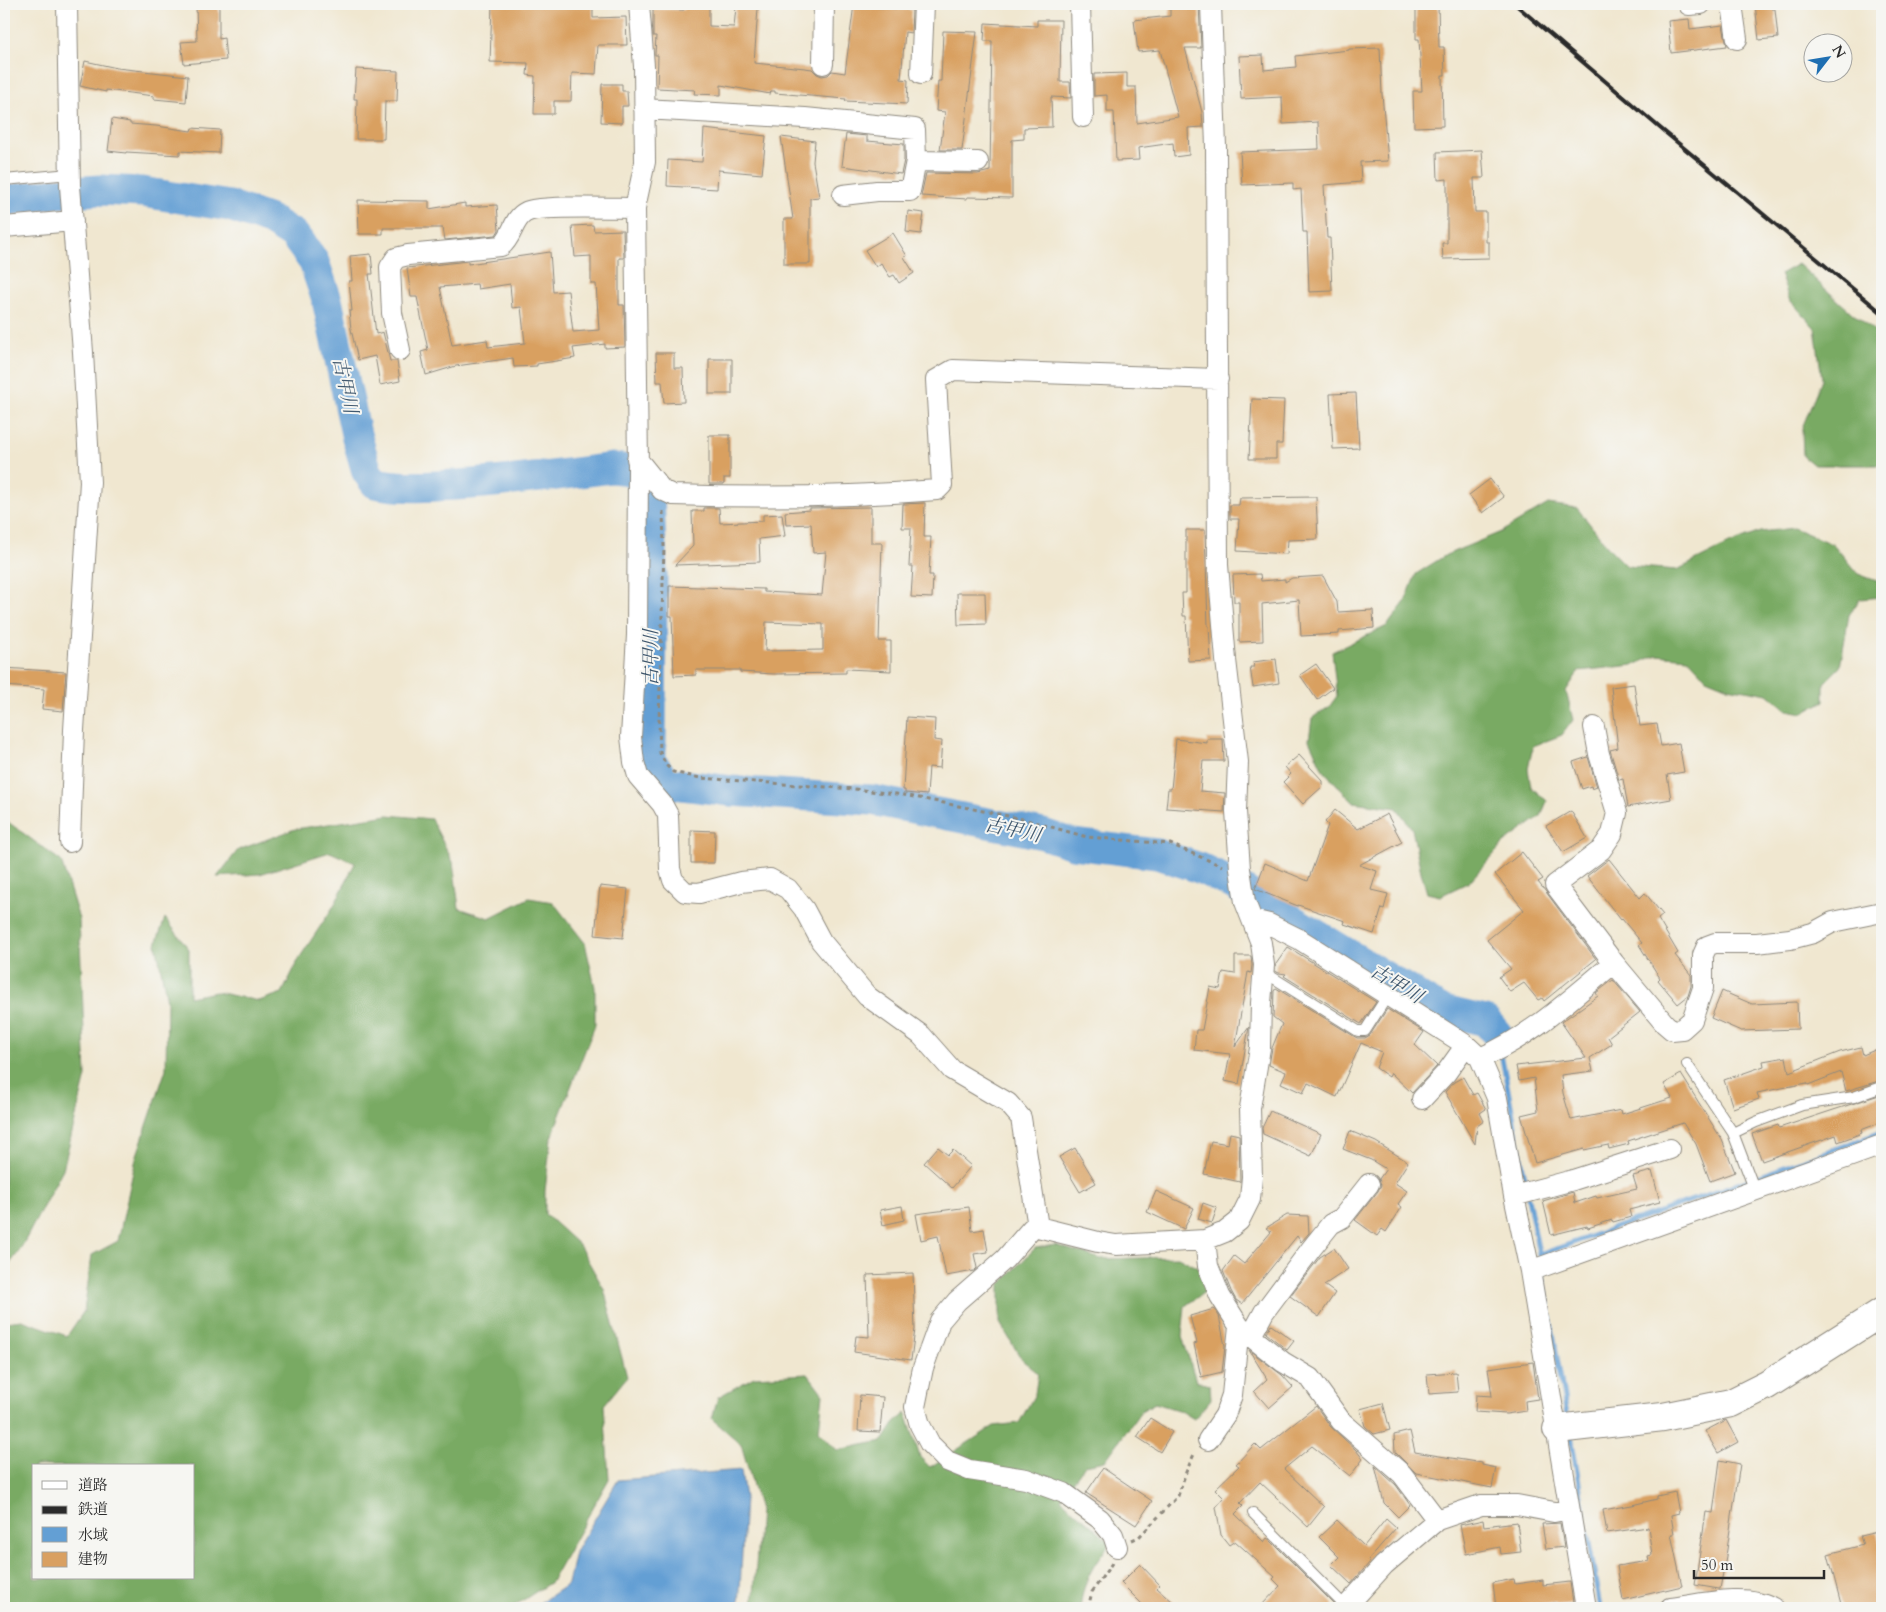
<svg xmlns="http://www.w3.org/2000/svg" width="1886" height="1612" viewBox="0 0 1886 1612" font-family="Cardo,'Noto Serif JP',serif">
	<style>
		.forest { fill: #79aa64; stroke: #526a48; fill-rule: evenodd }
		.water { fill: #639fd4; stroke: #476580 }
		.lines { fill: none; stroke-linecap: round; stroke-linejoin: round }
		.stream { stroke: #639fd4; stroke-width: 5 }
		.river { stroke: #639fd4; stroke-width: 31 }
		.building { fill: #d9a061; fill-rule: evenodd }
		.lane-casing { stroke: #8e897e; stroke-width: 12 }
		.street-casing { stroke: #8e897e; stroke-width: 22 }
		.secondary-casing { stroke: #8e897e; stroke-width: 30 }
		.path { stroke: #8e897e; stroke-width: 3; stroke-dasharray: 4 4; stroke-linecap: butt }
		.lane { stroke: #fff; stroke-width: 10 }
		.street { stroke: #fff; stroke-width: 20 }
		.secondary { stroke: #fff; stroke-width: 28 }
		.rail { stroke: #2b2b2b; stroke-width: 4 }
		.labels { text-anchor: middle; stroke-width: 4; stroke-linejoin: round; paint-order: stroke }
		.water-label { font-size: 19px; font-style: italic; fill: #41596f; stroke: #f6f6f2 }
	</style>
	<rect width="100%" height="100%" fill="#f6f6f2"/>
	<filter id="ink" filterUnits="userSpaceOnUse"><feTurbulence type="fractalNoise" baseFrequency=".02" numOctaves="2"/><feDisplacementMap in="SourceGraphic" scale="10" xChannelSelector="R" yChannelSelector="G"/><feConvolveMatrix kernelMatrix="1 2 1 2 8 2 1 2 1" color-interpolation-filters="sRGB"/></filter>
	<filter id="wash" filterUnits="userSpaceOnUse"><feTurbulence type="fractalNoise" baseFrequency=".0096" numOctaves="4" result="noise"/><feDisplacementMap in="SourceGraphic" scale="20" xChannelSelector="R" yChannelSelector="G"/><feGaussianBlur stdDeviation="1.12" result="paint"/><feColorMatrix in="noise" values="0 0 0 0 0 0 0 0 0 0 0 0 0 0 0 0 0 1.4 0 .05"/><feComposite in="paint" operator="in"/></filter>
	<g filter="url(#wash)">
		<rect width="100%" height="100%" fill="#f0e7d0"/>
		<path class="forest" d="M1798,264l54,49 30,23v129h-68l-11,-9 -1,-28 20,-49 -7,-51 -26,-29 -9,-25z
			M1548,504l29,4 32,40 18,18 50,4 52,-26 31,-12 34,-4 40,17 24,29 24,9v14l-22,2 -11,16 -9,52 -16,16v18l-21,12 -16,-3 -19,-16 -40,-7 -22,-9 -18,-20 -31,-3 -23,10 -55,6 -13,20 7,29 -11,15 -29,11 -5,23 3,18 16,14 -6,15 -37,27 -35,39 -29,14 -13,-3 -6,-21 -9,-43 -15,-21 -44,-6 -30,-32 -14,-30 3,-22 17,-11 8,-11 -5,-44 55,-26 18,-24 11,-28 30,-19 55,-23z
			M388,815l43,4 22,43 6,46 30,10 40,-20 24,4 32,41 10,44v38l-44,113 -6,53v23l34,31 25,44 23,88 -23,28 5,74 -58,103 -40,26h-507v-286l18,-2 45,16 17,-25 8,-56 26,-14 18,-83 30,-89 1,-68 -11,-57 9,-26 24,31v48l27,-5 43,9 23,-8 18,-36 35,-53 20,-41 -25,-11 -70,22 -43,3 21,-27 57,-21zM34,1466h160v112h-160z
			M4,819l57,42 18,58 7,157 -23,93 -43,81 -16,22z
			M1055,1245l46,14 77,-2 19,10 9,24 -21,15 -3,30 14,45 14,3 1,15 -17,20 -13,-8 -26,-8 -14,8 -36,50 -20,4 -24,34 50,44c-18,22 -27,36 -31,65h-327l7,-98 -19,-66 -29,-25 6,-22 36,-20 54,-3 15,20 -4,37 18,19 46,-9 11,-17 12,-11 14,44 10,10 64,-41 25,-3 16,-29 3,-21 -16,-13 -22,-37v-38l35,-37z"/>
		<path class="water" d="M741,1470l4,28 -6,110h-207l36,-24 7,-32 43,-72z"/>
		<g class="lines">
			<path class="stream" d="M1497,1034l2,10
				M1501,1053l26,136
				M1528,1198l13,65
				M1539,1255l343,-123
				M1542,1271l26,150
				M1571,1436l29,172"/>
			<path class="river" d="M4,201l53,-8 43,-3 42,2 88,14 40,14 24,15 20,27 13,38 29,134 11,38 8,11c27,6 54,3 81,2 52,-3 104,-10 156,-17l19,2 18,21 3,82 -1,188 15,22 65,8 141,9 171,34 30,10 84,10 40,13 36,17 207,126 46,11 11,13"/>
		</g>
		<g id="blocks">
			<path class="building" d="M196,4h23v35l5,-1 2,22 -42,4 -3,-22 16,-1z
				M492,4h101v14l33,-1 1,28h-29l-2,29 -24,-1 -1,28h-17v13h-20l1,-38 -8,-1 1,-12 -38,-1z
				M685,4h24v22l25,1 2,-20 22,1 -4,55 51,5 7,1 5,5 5,2 6,-1 4,-4 13,2 9,-69h17v3l41,3 -1,23 -6,-1 -4,47 7,1 -1,24 -62,-3 1,-2 -71,-6v-2h-4l-1,3 -49,-9v10l-27,-1 1,-4 -38,-2 1,-33h-3l1,-19h-3v-27l31,1z
				M1170,4h29l2,44h-16l17,64 1,15 -15,1 1,27 -15,2 -1,-14 -35,5 1,12 -23,1 -2,-49h-7v-17l-13,1v-22l33,-1v14h9l1,36 41,-6 -18,-67 -22,2 -4,-32 36,-4z
				M1416,4h22l1,43h5l1,28h-3l1,51 -29,1 -1,-36h9l-3,-52h-3z
				M1755,4h17v5h3l3,29 -19,2z
				M1689,19l1,10 33,-4 4,21 -56,7 -3,-32z
				M1037,20h24l-1,62h10l1,16 -20,-1 1,30 -28,1v11l-12,1v58l-45,-1v2l-46,-3 5,-23 52,1 12,-3 2,-130h-8l1,-18 52,3z
				M943,31l34,1 -15,118h-22l5,-38 -9,-1 2,-30h3z
				M1380,48l2,46 6,67 -28,1 1,20 -37,3 3,53h3l2,53 -23,1 -2,-60h-4l-2,-43 -8,1v-7l-51,2 -2,-33 79,-3 -1,-27 -35,2 -1,-27 -41,2 -2,-43 24,-1 1,15 32,-3 -1,-11 54,-6v-1z
				M85,61l32,7 71,8 -2,26 -32,-3v-3l-48,-6v2l-26,-6z
				M356,69l42,2 -1,30h-12l-1,38h-28l1,-40h-3z
				M602,84h20v7h5l1,15h-6v17l-21,-1z
				M112,119l18,3v2l26,2 35,5 1,-3 28,2 -1,23 -39,-2v4l-54,-3v1l-18,-2z
				M704,129l62,7 -4,38 -44,-4 -1,19 -50,-3 1,-26 34,2z
				M846,134l21,2v5l37,3v16l-3,14 -59,-8z
				M781,137l34,4 -2,21 6,35 -9,1v66h-26v-45h9z
				M1482,150l2,28h-10l1,34h11v30h3v16l-46,1 -1,-16h5v-64l-9,1 -1,-28z
				M358,200l71,1v8l36,-6v4l32,-2 2,25 -3,5 -51,5 -2,-12h-60v6h-24z
				M908,211l16,2 -3,21 -15,-2z
				M593,225l1,6 29,-1 1,28h-5v47h5l1,42 -20,1v-4l-32,4 2,10 -38,6v2l-23,1 -1,-9 -57,8 -30,9 -5,-23 7,-2 -11,-53h-6l-4,-29 61,-7v3l82,-12 3,40 15,-1 5,41 26,-2 -3,-46h-5v-28l-16,1 -3,-31zM477,284l1,5 32,-5 2,24 9,-1 4,36 -37,4 -1,-7 -35,5 -12,-58z
				M893,233l14,23 -3,1 10,16 -15,10 -5,-8 -4,2 -9,-14 -5,4 -11,-17z
				M371,254l2,20h-4l7,60 7,-2 7,29h7l3,20 -20,4 -5,-29 -17,4 -7,-31 -2,-18h3l-3,-30h3l-2,-25z
				M656,353h18v15h9l1,34 -20,1 -2,-21h-5z
				M709,359h23v35h-23z
				M1356,393l3,55 -26,1 -3,-55z
				M1252,399l32,1 -2,44h-6v15h-27z
				M709,435h21v43h-6v6h-15z
				M1490,479l14,18 -21,16 -14,-18z
				M1316,497l2,42 -30,1 -1,14 -50,-3 2,-32h-9v-14h9l1,-7z
				M925,503l-1,34h7l-2,38h4l-1,23 -21,-1 2,-31h-4l2,-38h-9l1,-24z
				M871,507v36h11l-3,98h12v30l-45,-2v4l-72,1 -34,-2v-2h-44v5l-22,1 -2,-60h-3v-30l95,3v3l58,3 4,-43 -13,1 -2,-29 -25,1 -1,-13 25,-2v-2zM766,622l57,2v26l-58,1z
				M704,508h15l1,15 43,-2v-6l19,-1 3,22 -26,3 1,23 -85,3 18,-19 -1,-35h12z
				M1186,530h19l3,96h1l2,34 -23,1 -2,-45h-3l-1,-23h4z
				M1260,574l1,7 24,-2v3l7,-4 31,-2 14,26 1,10 35,-2 1,18 -35,3v3l-38,2 -2,-36 -37,4 1,37 -24,1v-40h-5l-1,-27z
				M957,593h28l1,31 -28,1z
				M1276,659l3,24 -26,4 -3,-20h4l-1,-5z
				M1316,664l17,24 -16,12 -17,-25z
				M4,668l62,4 -3,39 -21,-2 2,-20 -40,-3z
				M1634,684l6,42 17,-2 4,22 18,-3 5,29 -17,3 4,24 -43,8 -5,-28 -4,1 -9,-30 8,-2 -7,-61z
				M907,717l28,2 -1,21 8,1 -2,27 -11,-1 -2,28 -22,-2v-3h-2z
				M1176,739l31,4v-4h16l1,22h-21l-3,30 25,2 -1,19 -58,-4 2,-19h3z
				M1299,755l24,26v5l-20,18 -20,-22 8,-8 -6,-7z
				M1588,757l9,30 -5,2 -1,-3 -9,3 -9,-27z
				M1335,810l23,19 29,-15 15,28 -43,23 18,6 -6,19 17,4 -4,15 -2,-1 -8,26 -30,-10 1,-3 -47,-16v1l-43,-17 10,-26 43,18 20,-56 -3,-3z
				M1571,811l16,27 -24,14 -17,-26z
				M691,830l24,1 -1,32h-23z
				M1522,852l21,27 -5,3 8,10 50,67 -52,42 -2,-3 -4,2 -14,-17 -14,9 -11,-15 12,-8 -24,-29 37,-30 -29,-36z
				M1609,859l31,39 5,-5 18,22 -5,4 20,34 -3,2 16,20v11l-3,10 -10,8 -20,-24 2,-2 -21,-33 3,-2 -20,-24 -1,1 -34,-44z
				M600,886l28,3 -5,49 -28,-3z
				M1288,947l88,55 -15,22 -77,-48 2,-2 -7,-1 -4,-2 1,-7z
				M1235,956h16l1,9 -1,8 -3,-1 -13,75 14,-20 -10,57 -14,-3 5,-27 -36,-4 2,-20h6l8,-43 10,2 3,-17 12,2z
				M1613,980l27,32 -32,25 4,7 -22,14 3,13 -32,4 2,18 8,27 50,-10 1,4 50,-16 -8,-14 17,-10 41,66 13,32 -25,9 -14,-37 -13,-21 -55,18 1,3 -20,5 -1,-4 -24,5v-1l-49,14 -14,-48 17,-4 -4,-33 -15,3 -3,-15 70,-8 -25,-36 37,-26 -2,-3z
				M1276,988l81,50h8l5,-3 17,-26 37,23 -9,13 22,21 -25,27 -21,-20 -2,4 -13,-9 6,-16 -21,-9 -24,54 -29,-14 -5,10 -22,-10 5,-11 -17,-7 3,-17 10,-24 -9,-7 1,-26z
				M1722,991l30,13 45,-2 1,27 -57,2 -30,-13z
				M1861,1047l2,8 19,-8v33l-36,11 -5,-19 -33,13 -1,-2 -50,10 2,6 -26,9 -9,-28 40,-14 -1,-5 23,-4 3,15 51,-20z
				M1463,1077l10,18 4,-2 9,16 -6,4 4,8 -7,5 -2,18 -30,-52 9,-10z
				M1882,1094v28l-21,8 1,3 -24,9 -2,-7 -74,26 -10,-27 26,-9 1,3z
				M1270,1111l51,23 -10,22 -48,-22 -1,-6z
				M1350,1131l26,11 32,20 -13,21 12,8 -9,13 4,3 -16,25 -4,-3 -5,7 -22,-16 23,-29 3,-6 -2,-6 7,-10 -15,-9 -28,-11z
				M1230,1133l9,2 1,47 -36,-8 7,-33 17,3z
				M938,1147l10,8 5,-5 18,16 -19,22 -28,-25z
				M1075,1148l21,35 -16,9 -21,-35z
				M1652,1171l8,31 -31,8 2,7 -18,5 -1,-2 -24,8 -1,-2 -36,9 -8,-34 30,-9 2,11 21,-7 1,2 40,-9 -4,-13z
				M1156,1191l38,17 -10,21 -37,-17z
				M1203,1203l14,5 -5,15 -14,-4z
				M902,1206l2,14 -21,5 -3,-15z
				M969,1207l3,24 12,-2 4,23 -14,2 3,14 -3,3 -28,5 -8,-40 -17,4 -5,-26z
				M1287,1215l21,1 1,17 -8,9 -4,-6 -55,68 -6,-4 -5,-9 -8,-20 11,-15 10,8 27,-32 -5,-4z
				M1334,1248l14,21 -24,16 11,8 -16,24 -29,-21 30,-39z
				M913,1273l2,56 -4,31 -57,-8 2,-16 13,1 -2,-62z
				M1214,1309l5,7 6,30 -3,26 -21,5 -7,-33 3,-1 -7,-27z
				M1271,1325l23,16 -7,9 -21,-17z
				M1249,1350l33,25 11,12 -24,21 -15,-17 13,-12z
				M1533,1362l5,37 -13,2 1,10 -20,3 -31,-2 1,-17 16,1 -4,-28z
				M1456,1372l2,20 -29,2 -2,-20z
				M860,1395l23,2 -3,35 -22,-1z
				M1383,1403l7,27 -16,4 -9,-8 -5,-17z
				M1316,1406l14,20 26,24 7,9 -13,17 -38,-30 -28,23 40,38 -16,20 -48,-45 -20,21 3,3 -8,8 29,28 3,-4 3,2 64,64 -1,4h-74l21,-22 -7,-7 2,-2 -40,-36 -6,4 -8,-10 -5,-28 8,-9 -9,-9 24,-23 -3,-2 19,-20 6,6z
				M1150,1418l22,14 -12,20 -23,-15z
				M1726,1420l12,22 -20,11 -13,-22z
				M1410,1431l5,21 67,11v2l14,3 -4,20 -76,-15 -21,-21 -1,-17z
				M1720,1460l20,4 -14,92 -6,33h-1l-24,-4 11,-73 7,1z
				M1375,1466l21,19 14,20 -12,12 -14,-14z
				M1103,1468l49,33 -16,24 -50,-32z
				M1675,1492l4,21 -8,2 3,19h-3l11,52 -59,14 -6,-34 32,-5 -1,-5 4,-1 -4,-28 -41,6 -4,-23 29,-5 25,-6v-3z
				M1386,1519l10,9 -28,32 2,2 -19,22 -20,-19 8,-8 -20,-20 18,-17 27,26z
				M1483,1520l1,6 33,-4 4,30 -20,2 -1,-7 -34,7 -6,-29z
				M1560,1523l4,24 -18,2 -4,-25z
				M1877,1532l5,20v51l-18,5h-22l-14,-54 35,-9 -3,-9z
				M1140,1564l20,21 -3,3 23,20h-34l-25,-25z
				M1514,1579l1,5 28,-4v5l27,-3 3,21 -17,2 -1,-2 -40,5h-19l-3,-25z"/>
		</g>
	</g>
	<g filter="url(#ink)">
		<use href="#blocks" fill-opacity="0" stroke="#8e897e" stroke-width="1"/>
		<g class="lines">
			<g class="lane-casing">
				<path id="lane" d="M4,180l66,-6
					M1263,976l9,1 86,54h7l23,-36
					M1687,1064l46,69 22,58
					M1733,1133l23,-11 46,-17 52,-8 28,-10
					M1253,1513l93,94"/>
			</g>
			<g class="street-casing">
				<path id="street" d="M67,4l3,182 13,166 7,130 -16,248 -4,112
					M639,4l5,62 1,96 -10,46 3,259 -1,168 -6,102 3,25 4,14 24,28 6,11 2,54 3,11 12,12 14,1 42,-11 29,-3 18,10 16,20 17,32 46,55 54,39 31,35 56,33 13,15 17,109
					M1080,4l3,113
					M1732,4l5,35
					M1689,5l12,-1
					M823,64l1,-60
					M921,74l3,-70
					M644,109l161,9 110,11 1,32 -6,30h-33l-34,4
					M916,161l62,1
					M4,227l69,-6
					M400,350l-8,-37 -2,-46 6,-9 12,-3 93,-9c12,-9 12,-28 25,-34 13,-7 90,-4 109,-4
					M637,459l25,31 11,5c88,3 176,2 264,-5l5,-5 -6,-105 17,-10 265,9
					M1594,727l5,27 18,59 -5,21 -11,16 -46,35 59,78
					M1252,920l17,4 30,15 167,106 14,13 17,40 17,98 16,75 56,337
					M1480,1058c51,-21 91,-60 134,-95l51,61 7,6 10,-1 10,-9 11,-32v-33l4,-9 8,-3h42l33,-4 23,-6 20,-11 49,-10
					M1422,1099l24,-26 20,-28
					M1514,1196l59,-16 97,-31
					M1205,1240l3,26 12,30 19,30 6,6 38,30 27,16 31,43 61,53 35,46
					M1530,1271l352,-126
					M1251,1336l13,-24 47,-63 20,-25 11,-6 27,-34
					M1208,1440l17,-25 7,-20 7,-69
					M1117,1547l-4,-12 -13,-16 -36,-26 -38,-14 -57,-9 -22,-9 -17,-17 -10,-19 -5,-18 8,-39 17,-47 17,-20 48,-42 27,-31 6,-1 60,15 18,3 89,-5 20,-8 14,-11 11,-22 2,-22 -2,-69 10,-60 1,-45 3,-38 -3,-22 -16,-41 -5,-33 -4,-58 2,-49 -12,-102 -8,-95 -2,-418 -5,-143
					M1345,1608l39,-43 53,-45 44,-15h36l37,7 15,-3
					M1671,1608c29,-4 77,-16 102,0"/>
			</g>
			<g class="secondary-casing">
				<path id="secondary" d="M1557,1429l106,-12 68,-14 36,-18 115,-73"/>
			</g>
			<path class="path" d="M663,511l1,36 -5,174 1,32 6,12 7,7 27,6 154,11 50,6 119,24 64,18 83,7 52,22
				M1132,1540l7,-3 39,-41 8,-24 9,-20
				M1088,1608l4,-16 20,-29"/>
			<use href="#lane" class="lane"/>
			<use href="#street" class="street"/>
			<use href="#secondary" class="secondary"/>
			<path class="rail" d="M1515,4l145,124 222,185"/>
		</g>
	</g>
	<g class="labels">
		<g class="water-label">
			<text transform="translate(346 385) rotate(78)" y="7">古甲川</text>
			<text transform="translate(650 658) rotate(-90)" y="7">古甲川</text>
			<text transform="translate(1013 829) rotate(12)" y="7">古甲川</text>
			<text transform="translate(1397 983) rotate(31)" y="7">古甲川</text>
		</g>
	</g>
	<rect width="1886" height="1612" fill="none" stroke="#f6f6f2" stroke-width="20"/>
	<rect x="32" y="1464" width="162" height="115" fill="#f6f6f2" stroke="#a5a5a2"/>
	<rect x="42" y="1481" width="25" height="8" fill="#ffffff" stroke="#a5a5a2"/>
	<text x="78" y="1490" font-size="15" fill="#2b2b2b">道路</text>
	<rect x="42" y="1506" width="25" height="8" fill="#2b2b2b" stroke="#a5a5a2"/>
	<text x="78" y="1514" font-size="15" fill="#2b2b2b">鉄道</text>
	<rect x="42" y="1527" width="25" height="15" fill="#639fd4" stroke="#a5a5a2"/>
	<text x="78" y="1540" font-size="15" fill="#2b2b2b">水域</text>
	<rect x="42" y="1552" width="25" height="15" fill="#d9a061" stroke="#a5a5a2"/>
	<text x="78" y="1564" font-size="15" fill="#2b2b2b">建物</text>
	<g transform="translate(1828 58) rotate(59)"><circle r="24" fill="#f6f6f2" stroke="#a5a5a2"/>
	<path d="M0-4L9 19L0 12L-9 19Z" fill="#1f6fb2"/>
	<text y="-8" font-size="14" font-weight="bold" text-anchor="middle" fill="#2b2b2b">N</text>
	</g>
	<path d="M1694 1570v8h130v-8" fill="none" stroke="#2b2b2b" stroke-width="2.5"/>
	<text x="1701" y="1570" font-size="15" fill="#2b2b2b" stroke="#f6f6f2" stroke-width="4" paint-order="stroke">50 m</text>
</svg>
